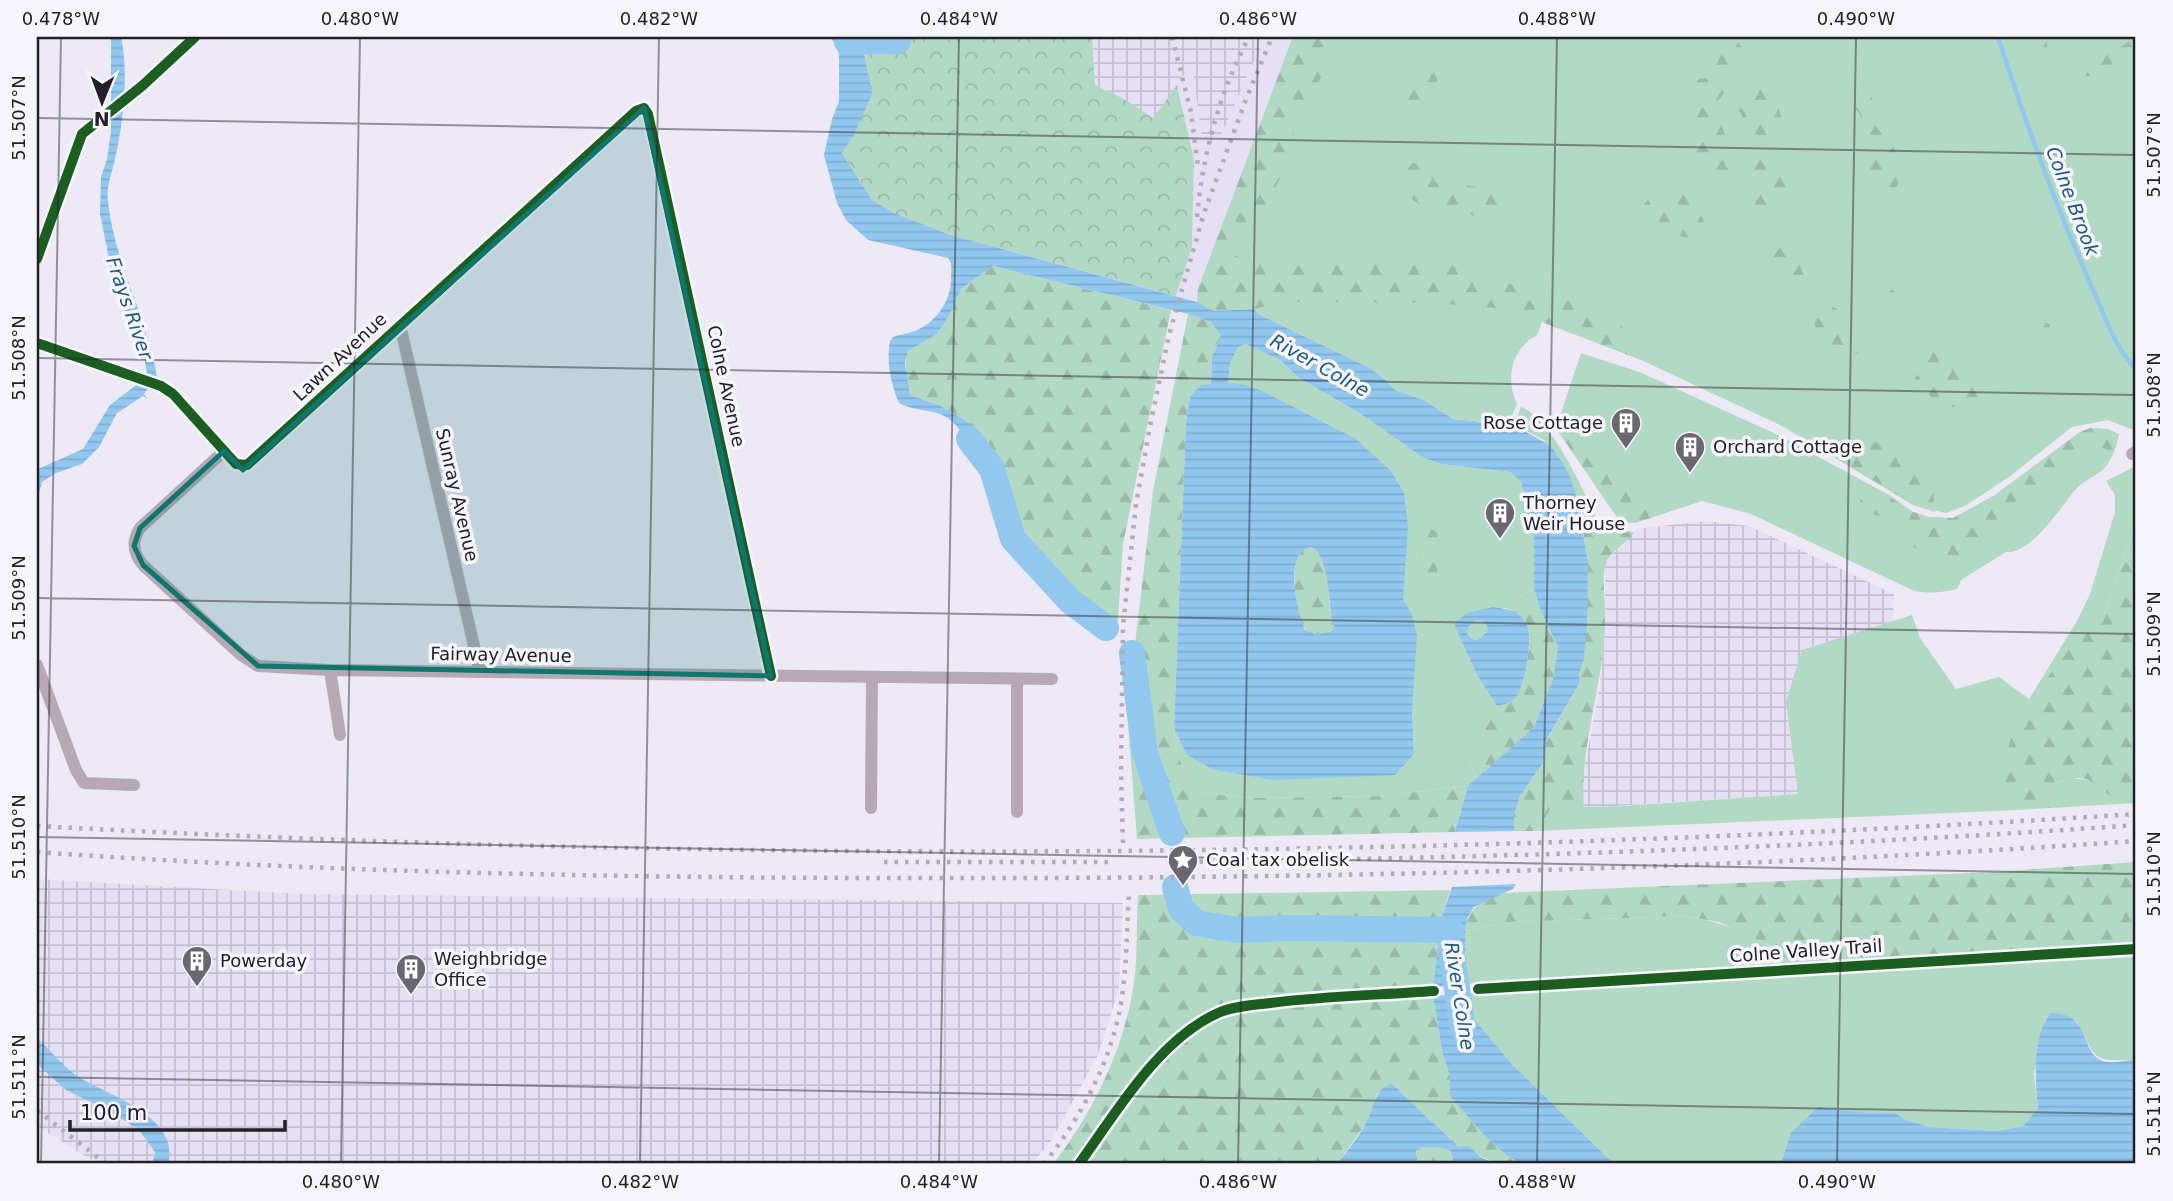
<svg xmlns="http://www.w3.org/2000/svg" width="2173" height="1201" viewBox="0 0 2173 1201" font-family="'DejaVu Sans',sans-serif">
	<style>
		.built { fill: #e5e0f4 }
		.industrial { fill: url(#industrial-grid) }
		.grass { fill: #b2d9c4 }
		.forest { fill: url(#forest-firs) }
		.park { fill: url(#park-crowns) }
		.water { fill: url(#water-rules); fill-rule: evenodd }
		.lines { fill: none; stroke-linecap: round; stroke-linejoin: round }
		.stream { stroke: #92c8f0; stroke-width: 4.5 }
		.river { stroke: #92c8f0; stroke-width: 26 }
		.street { stroke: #b6a9b4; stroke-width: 12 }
		.rail { stroke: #b2aab4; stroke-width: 4.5; stroke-dasharray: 3.5 7; stroke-linecap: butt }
		.cycleway-casing { stroke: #f6f4fd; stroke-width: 15 }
		.cycleway { stroke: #1b5e20; stroke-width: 10 }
		.marked { fill: #0f766e; fill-opacity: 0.2; stroke: #0f766e; stroke-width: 5; stroke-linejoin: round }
		.ticks { fill: none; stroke: #232128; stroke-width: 2; stroke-opacity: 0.45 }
		.labels { text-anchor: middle; stroke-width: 7; stroke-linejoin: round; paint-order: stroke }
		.street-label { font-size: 18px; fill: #232128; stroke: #f6f4fd }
		.poi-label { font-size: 18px; fill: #232128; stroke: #f6f4fd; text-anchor: start }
		.water-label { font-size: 19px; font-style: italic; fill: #20597d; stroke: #f6f4fd }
		.neatline { fill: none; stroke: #232128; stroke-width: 2.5 }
		.ticks-label { font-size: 18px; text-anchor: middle; fill: #232128 }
	</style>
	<defs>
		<pattern id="industrial-grid" width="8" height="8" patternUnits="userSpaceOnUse" patternTransform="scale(1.75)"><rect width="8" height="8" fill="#e5e0f4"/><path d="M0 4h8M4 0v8" fill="none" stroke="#c4c0d1"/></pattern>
		<pattern id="forest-firs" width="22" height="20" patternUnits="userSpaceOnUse" patternTransform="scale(1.75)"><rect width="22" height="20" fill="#b2d9c4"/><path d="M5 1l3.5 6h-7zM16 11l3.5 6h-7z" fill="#99baa8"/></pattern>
		<pattern id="park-crowns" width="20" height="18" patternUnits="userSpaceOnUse" patternTransform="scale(1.75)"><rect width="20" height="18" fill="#b2d9c4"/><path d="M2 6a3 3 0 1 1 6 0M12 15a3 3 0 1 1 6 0" fill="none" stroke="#99baa8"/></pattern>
		<pattern id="water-rules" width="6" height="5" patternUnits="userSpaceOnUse" patternTransform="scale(1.75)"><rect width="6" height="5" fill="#92c8f0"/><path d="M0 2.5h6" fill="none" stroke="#7eacce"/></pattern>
	</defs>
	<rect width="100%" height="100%" fill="#edeaf5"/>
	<path class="built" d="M1265,37h28l-95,252 -1,13 -21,-6 16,-49 2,-88 -17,-79 16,-12 9,72 15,4z"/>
	<path class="industrial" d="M1092,37h173l-48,107 -15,-4 -9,-71 -16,11v5l-24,34 -26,-18 -32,-16z
		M1706,521l43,5 145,68 -1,28 -91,29 -16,50 13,93 -215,14 -2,-28 18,-94 5,-62v-60l7,-12 12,-7 12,-16z
		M37,879l265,15 821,9 -4,85 -21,67 -47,86 -19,23h-934l-61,-38z"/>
	<path class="grass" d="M1293,37h843v394l-28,-11 -36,7 -63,50 -44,29 -19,7 -33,-8 -131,-79 -141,-66 -99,-40c-1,5 -3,12 -6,16 -3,2 -7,3 -9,6 -18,17 -20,41 -10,62l-6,14v6l-58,-5 -29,-19 -29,-10 -10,-11 -17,-12 -108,-52 -7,-6 4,-23 -59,3z
		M1246,344l34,16 19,18 62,36 61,43 18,7 70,8 6,3 5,6 13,58v50l-15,8 -3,14 -12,-3 -28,12 7,1 5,5v5l-11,9 -5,-1 -5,-5 1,-7 -12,2 21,46 20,31 -27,55 7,18 -9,7 -88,10 -129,2 -52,-5c-17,-24 -23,-35 -25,-65l12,26 228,-1 -2,-42 -170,-327h-14l2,-21 7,-16z
		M1581,353l61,20 136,62 113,61 22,16 16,5 24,1 12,-6 30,-17 85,-63 19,-4 20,6c-2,11 -6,22 -12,31 -8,11 -20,13 -30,23 -16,18 -45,66 -71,64l-45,28 -4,9c-16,4 -29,5 -45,1l-161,-76 -49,-13 -67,22 -14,-2 -10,-12 -55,-81z
		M1521,407c30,10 64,86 77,115l-16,4 -7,-36 -31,-50 -30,-15z
		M2134,467l2,12v44l-33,94 -28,26 -22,26 -40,63 -9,27 5,42 8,9 -480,21 14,-23 72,-2 175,-12 -12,-93 16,-51 110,-35 8,23 36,51 43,-12 30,22 48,-78 13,-27 25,-82v-17l-9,-14z
		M2072,778l22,3 11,11 22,4 9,-11v18l-86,5 7,-25z
		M1683,916c42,7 77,17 107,49l-324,19 -1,-53 41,-9z
		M2136,957v103c-46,1 -38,1 -59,-38l-27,-9 -5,7 -11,54 4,34 -15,18 -27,5 -66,-4 -24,-7 -11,-7 -38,-1 -67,22 -9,30h-167l-103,-101 -41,-49 -4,-21z"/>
	<path class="forest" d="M1293,37h47c-8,30 -28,50 -40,77 -7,15 -7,32 -13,47 -11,31 -29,62 -59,75l2,15 10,7 30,5 181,2 81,26 53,12 21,9 18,16 17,32 -133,-51 -72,-6 -147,-1 -36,7 -39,2 -17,-9 1,-13z
		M2030,37h17c-1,17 6,26 21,33l25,-7 37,-22h6v11l-42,23 -32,6 -13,-13z
		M1725,40h10l6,6v6l-5,11v14l-18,24 5,29 12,24 -4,17 -10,3 -13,-3 -11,-13 -8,-22 3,-18 -2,-30 3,-9 20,-1 -3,-22 6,-12z
		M1437,56h7l2,9 -29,50h-6c-13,-19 12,-46 26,-59z
		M1751,80l8,3c2,5 4,12 8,15 4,4 10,5 12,12 10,22 -11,49 -36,19l-1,-14 -8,-11 12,-22z
		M1852,85c32,4 16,25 22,38 6,11 17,17 23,32l8,3c1,12 -1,20 -9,29h-21c-21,-12 -10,-18 -11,-34 0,-18 -11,-11 0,-33 -7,-10 -21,-23 -12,-35z
		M1764,158l11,4 11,23 -2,22c-10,8 -28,14 -35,-1 -3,-7 2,-11 3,-17 1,-7 0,-16 0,-24z
		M1413,163l15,2 7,17 72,8 -5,22 -5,7c-21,3 -20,-4 -36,-9 -9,-3 -18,4 -28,1 -20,-6 -46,-31 -20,-48z
		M1671,190c22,3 31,26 39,45l-5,7 -29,-7 -34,-19 -2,-6c8,-13 16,-18 31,-20z
		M1791,240h9l4,4 -4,20 5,14c-17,20 -26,-4 -36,-17l6,-10z
		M993,266l178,44 -48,234 -6,89 -45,-36 -55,-61 -20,-70 -16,-28 -10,-14 -30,-18 -31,-11c-4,-14 -6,-31 -2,-44l29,-17 13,-20 11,-25z
		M1880,282l17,11v5l-10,3 -12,-9 -1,-8z
		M1819,298l23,14 4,6 -3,5c-13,0 -17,-5 -26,-14z
		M1809,313l34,19 22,5 2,8c-27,33 -46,-16 -60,-29z
		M1188,314l23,8 10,14 -9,21 -1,27 -21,13 -4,25 -12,306c2,30 8,41 25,65l52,5 129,-2 88,-10 -13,46 -279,6 -10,-34 -13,-25 -7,-26 -12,-100 19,-162z
		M2037,317l13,8 -4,16 -6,2c-10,-6 -15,-11 -12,-24z
		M1933,350l13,3 40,25c-1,15 -4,23 -15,33 -21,-3 -47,-12 -56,-33l12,-15 -1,-6z
		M1560,423l11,4 7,-3 15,34 29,27 17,25 10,-1 3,9 -25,5 -10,-6 -61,-89z
		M2090,428l18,1 11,5 -5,16 -6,1 -13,-8h-11l-41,35 -25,38 -33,23 -7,10 -25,12h-11l-30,-15 -17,-21 -9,-7 -18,-5 -6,-5 -2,-7 9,-17 44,28 16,5 24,1 42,-23 85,-63z
		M1855,434l23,9 25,21 20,8 10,17 2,23 -22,-7 -99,-61 19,-7z
		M2136,523v262l-9,11 -15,1c-21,-17 -27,-25 -55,-14l-7,25 -33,2 -8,-9 -5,-26v-16l9,-27 40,-63 21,-26 29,-26z
		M1420,527l9,1 8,4 2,16 -3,39 -5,3 -9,-1 -3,-35z
		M1598,529l36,3c-7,13 -23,17 -28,31 -5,13 0,44 -1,59 -1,63 -26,124 -21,186h-33l-14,23h-23v-16l6,-19 23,-33 3,-21 34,-60 -1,-8 5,-15 4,-98 -5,-29z
		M1311,547c18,10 16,40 19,59l86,-9 -86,10 4,19 -2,5c-6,2 -14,6 -21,3 -16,-7 -20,-65 -13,-80 2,-5 8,-6 13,-7z
		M1534,589l6,20 18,38 -5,31 -19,49 -57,52 -7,-18 27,-55 13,-3c11,-18 25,-56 17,-78 -2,-4 -8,-10 -11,-14l3,-14z
		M1129,654l13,98 8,29 14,28 7,29 -34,1 -11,-141z
		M2136,862v83l-346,20 -15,-16 -24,-13 -32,-14 -36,-6 -177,6 -41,9c4,-23 15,-30 37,-38l492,-21z
		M1450,890l-9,29 -8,68 -136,10 -53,6 -30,6 -31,17 -35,34 -75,104h-20c40,-51 72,-117 81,-182 4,-28 2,-58 4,-87z
		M1433,996l10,60 7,20v20c23,26 44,50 74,68 -26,0 -35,0 -55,-17h-10c-22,-22 -46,-41 -67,-64l-15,11 -10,28 -30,42h-254c33,-44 84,-130 136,-150 11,-4 25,-4 37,-6 58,-9 118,-10 177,-12z
		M1419,1147h18l13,3 4,14h-36l-2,-13z"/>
	<path class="park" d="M862,37h230l3,48 29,14 29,19 24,-33 17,74 -2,88 -16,49 -225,-61 -57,-22 -22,-13 -30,-47 12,-18 17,-41z"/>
	<path class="water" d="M111,37h10c8,35 2,87 -6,122 -3,14 -9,28 -7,42 6,61 39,115 49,175l-13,18 4,5 -5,-3 -26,17 -18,34 -17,17 -26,9 -14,9 -5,18v17v-46l1,-2 45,-20 27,-44 25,-19 12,-13 -3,-16 -12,-27 -20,-57 -12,-59 1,-37 6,-18 4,-28z
		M831,37h30l11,57 -18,41 -12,18 30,47 22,13 57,22 246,67 17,9 39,-2 7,6 108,52 17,12 10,11 29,10 29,19 61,6 37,21 16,24 8,20 13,71 -1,63 -3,35 -5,15 1,8 -34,59 -3,22 -23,33 -6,19v16l-59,1 13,-46 66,-59 19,-49 5,-31 -18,-38 -6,-20v-50l-13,-58 -11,-9 -70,-8 -18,-7 -61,-43 -62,-36 -19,-18 -34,-16 -8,3 -8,16 -2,20 14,1 20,7 94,48 35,32 13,22 4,34 -5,72 9,16 5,20 -5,76 2,43 -19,21 -122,5 -61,-11 -26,-15 -12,-26 12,-306 4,-25 11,-12 10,-1 1,-27 9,-21 -10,-14 -23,-8 -195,-48 -32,23 -11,25 -13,20 -29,17 -3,12 5,32 31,11 30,18 10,14 16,28 -16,4c-9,-19 -21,-51 -44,-57 -14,-4 -25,-3 -38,-10 -8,-20 -13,-40 -9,-62l3,-4c7,-3 15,-3 22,-6 20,-8 36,-29 36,-52 0,-8 2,-15 -3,-21l-80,-18 -22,-20 -9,-17 -13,-48 8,-36 7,-18v-47zM1311,547c20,10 16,57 23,79l-2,5 -15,4 -12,-5c-8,-19 -22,-78 6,-83z
		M1493,607l23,4c3,4 9,9 11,14 6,14 -2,59 -11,72 -4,7 -12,7 -19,9l-20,-31 -21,-46 -1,-6 12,-10zM1476,620l7,1 4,5 1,5 -11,9 -5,-1 -5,-5 1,-7z
		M1516,884l-3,5 -39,18 -6,10 -3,14 1,53 -33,3 8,-68 11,-32z
		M1466,993l4,21 41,49 103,101c-26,0 -62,4 -88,0 -23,-3 -60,-50 -76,-68v-20l-7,-20 -10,-60z
		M2050,1013c42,-1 29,40 53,48 9,3 24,-1 33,-1v104h-355l9,-30 28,-27 39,5 38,1 11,7 24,7 66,4 27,-5 15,-18c-3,-30 -6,-69 12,-95z
		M37,1038c13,12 26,28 40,38 31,20 104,40 91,88h-16l3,-12 -16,-22 -30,-19 -43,-21 -29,-26z
		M1392,1083c21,23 45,42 67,64l10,-1 13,12 15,6h-43l-4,-14 -13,-3h-18l-3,4 2,13h-81c10,-13 21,-26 29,-41 8,-15 8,-34 26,-40z"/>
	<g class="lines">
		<path class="stream" d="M1998,37c28,87 59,173 97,257 11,25 21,56 41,75"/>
		<path class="river" d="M847,41h51v-4
			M969,439l23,30 21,70 57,62 36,27
			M1132,653l13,100 27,80
			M1175,887l6,21 15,15 41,7 55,-2 159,2
			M1451,949l12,80"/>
		<path class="street" d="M37,259l45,-125 60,-48 53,-49
			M400,325l80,347
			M37,343l124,43 12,8 63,70 11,1 389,-354 8,-3 4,6 123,562
			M224,451l-84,77c-9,14 -7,25 3,37l98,90 17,11 72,4 722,9
			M2132,454l4,-3
			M37,665l39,105 8,13 50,2
			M330,670l10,65
			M871,808l1,-130
			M1017,812v-133"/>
		<path class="rail" d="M1172,37l19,75 7,55
			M1197,217c6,-64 22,-123 52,-180
			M37,826c699,38 1400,33 2099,-12
			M1123,843l-2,-70 2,-147 13,-122 15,-83 18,-86 35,-122 41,-111 27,-65
			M37,852c294,21 591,26 886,26 405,1 809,-9 1213,-37
			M884,862h224
			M1168,862c323,-4 646,-14 968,-37
			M37,1110l69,54
			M1044,1164c39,-49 72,-111 79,-175 4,-32 4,-65 6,-97"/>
		<g class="cycleway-casing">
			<path id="cycleway" d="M37,259l45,-125 60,-48 53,-49
				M37,343l124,43 12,8 63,70 11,1 389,-354 8,-3 4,6 123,562
				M1478,989l658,-40
				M1079,1164c37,-51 79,-124 139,-151 15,-7 35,-8 52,-10 54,-7 110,-8 164,-12"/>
		</g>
		<use href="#cycleway" class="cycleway"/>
	</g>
	<path class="marked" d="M644,108l127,568 -513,-10 -115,-101 -9,-19 6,-18 84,-77 19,19z"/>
	<path class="ticks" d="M37,118l2099,37M37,358l2099,37M37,598l2099,36M37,837l2099,37M37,1077l2099,37M41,1164l20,-1127M341,1164l19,-1127M640,1164l19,-1127M939,1164l20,-1127M1238,1164l20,-1127M1537,1164l20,-1127M1837,1164l19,-1127M2136,1164v-31"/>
	<defs>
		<g id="building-pin" transform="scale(1.575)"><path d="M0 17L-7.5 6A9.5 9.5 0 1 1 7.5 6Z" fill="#6a6770" stroke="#f6f4fd"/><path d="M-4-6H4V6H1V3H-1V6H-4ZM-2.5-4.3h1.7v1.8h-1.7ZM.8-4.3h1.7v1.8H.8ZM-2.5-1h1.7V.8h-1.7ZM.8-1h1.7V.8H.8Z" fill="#fff"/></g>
		<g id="sight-pin" transform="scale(1.575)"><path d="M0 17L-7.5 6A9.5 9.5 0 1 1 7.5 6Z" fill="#6a6770" stroke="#f6f4fd"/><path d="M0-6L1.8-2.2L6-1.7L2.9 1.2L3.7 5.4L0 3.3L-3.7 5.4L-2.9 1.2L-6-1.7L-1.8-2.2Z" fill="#fff"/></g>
	</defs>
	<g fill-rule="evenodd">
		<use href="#building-pin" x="1626" y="423"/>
		<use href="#building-pin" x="1690" y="447"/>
		<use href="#building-pin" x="1500" y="513"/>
		<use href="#sight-pin" x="1183" y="860"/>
		<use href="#building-pin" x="197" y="961"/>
		<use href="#building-pin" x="411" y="969"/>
	</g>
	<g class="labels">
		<g class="street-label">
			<text transform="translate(340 357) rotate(-43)" y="6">Lawn Avenue</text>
			<text transform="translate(726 386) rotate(78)" y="6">Colne Avenue</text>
			<text transform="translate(457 495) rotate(77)" y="6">Sunray Avenue</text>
			<text transform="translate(501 655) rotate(1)" y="6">Fairway Avenue</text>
			<text transform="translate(1806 951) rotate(-4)" y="6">Colne Valley Trail</text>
		</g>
		<g class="poi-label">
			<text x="1603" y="429" text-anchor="end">Rose Cottage</text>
			<text x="1713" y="453">Orchard Cottage</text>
			<text x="1523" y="509">Thorney<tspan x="1523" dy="21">Weir House</tspan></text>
			<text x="1206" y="866">Coal tax obelisk</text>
			<text x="434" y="965">Weighbridge<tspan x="434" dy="21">Office</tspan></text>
			<text x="220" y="967">Powerday</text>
		</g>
		<g class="water-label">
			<text transform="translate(2073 201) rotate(69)" y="7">Colne Brook</text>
			<text transform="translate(130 308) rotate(71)" y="7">Frays River</text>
			<text transform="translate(1320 365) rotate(29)" y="7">River Colne</text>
			<text transform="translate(1460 996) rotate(81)" y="7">River Colne</text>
		</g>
	</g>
	<rect width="2173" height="1201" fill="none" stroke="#f6f4fd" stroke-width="77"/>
	<g transform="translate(102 102) rotate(181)" stroke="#f6f4fd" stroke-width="5" paint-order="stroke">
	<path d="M0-5L12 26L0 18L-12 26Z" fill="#232128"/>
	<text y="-10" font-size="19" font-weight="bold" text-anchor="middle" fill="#232128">N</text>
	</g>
	<path d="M70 1120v10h215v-10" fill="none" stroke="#232128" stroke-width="3.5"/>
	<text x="80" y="1120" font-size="21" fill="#232128" stroke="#f6f4fd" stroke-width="5" paint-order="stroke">100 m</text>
	<rect x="38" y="38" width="2096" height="1124" class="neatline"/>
	<g class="ticks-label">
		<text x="61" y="25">0.478°W</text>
		<text x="360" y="25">0.480°W</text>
		<text x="659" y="25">0.482°W</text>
		<text x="959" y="25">0.484°W</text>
		<text x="1258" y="25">0.486°W</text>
		<text x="1557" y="25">0.488°W</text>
		<text x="1856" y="25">0.490°W</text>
		<text transform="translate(19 118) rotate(-90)" y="6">51.507°N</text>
		<text transform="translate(2154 155) rotate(-90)" y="6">51.507°N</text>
		<text transform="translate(19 358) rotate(-90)" y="6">51.508°N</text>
		<text transform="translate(2154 395) rotate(-90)" y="6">51.508°N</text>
		<text transform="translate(19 598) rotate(-90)" y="6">51.509°N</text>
		<text transform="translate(2154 634) rotate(-90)" y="6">51.509°N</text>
		<text transform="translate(19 837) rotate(-90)" y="6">51.510°N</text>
		<text transform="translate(2154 874) rotate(-90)" y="6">51.510°N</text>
		<text transform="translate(19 1077) rotate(-90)" y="6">51.511°N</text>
		<text transform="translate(2154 1114) rotate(-90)" y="6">51.511°N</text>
		<text x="341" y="1188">0.480°W</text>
		<text x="640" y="1188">0.482°W</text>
		<text x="939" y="1188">0.484°W</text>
		<text x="1238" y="1188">0.486°W</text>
		<text x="1537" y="1188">0.488°W</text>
		<text x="1837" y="1188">0.490°W</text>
	</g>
</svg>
